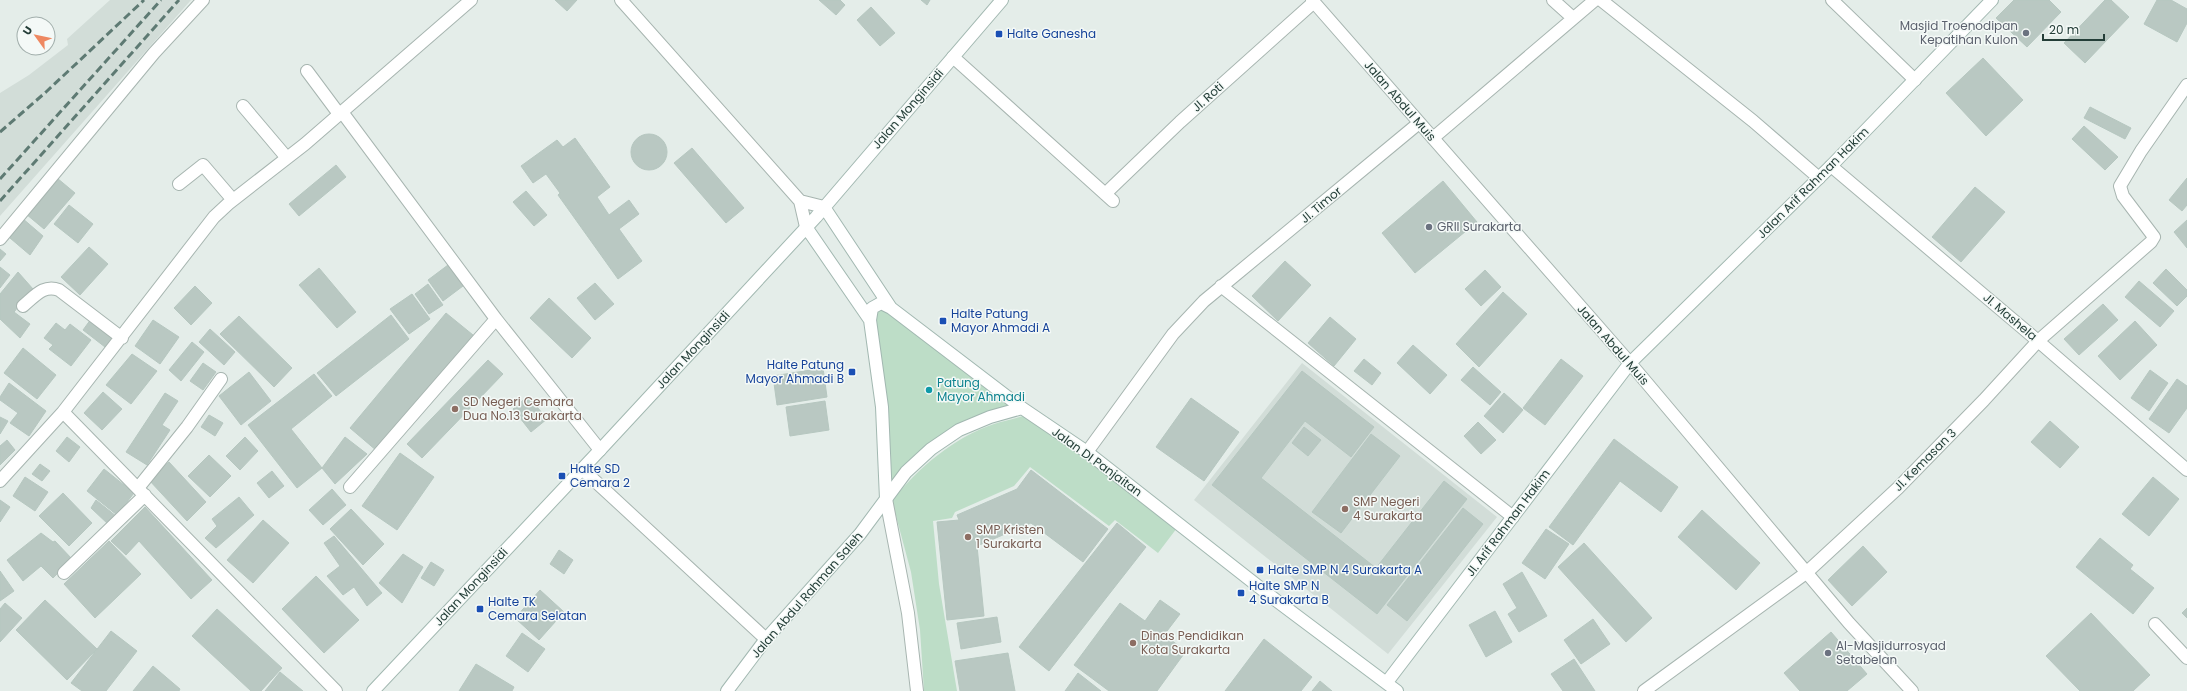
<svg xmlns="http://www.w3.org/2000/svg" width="2187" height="691" viewBox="0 0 2187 691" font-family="Poppins,sans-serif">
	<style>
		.built { fill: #d2ddd8 }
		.green { fill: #bdddc7 }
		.building { fill: #b9c8c2; stroke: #b6c7c0 }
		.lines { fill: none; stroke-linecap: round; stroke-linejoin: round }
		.minor-casing { stroke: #a7b5b0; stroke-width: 14 }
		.tertiary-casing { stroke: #a7b5b0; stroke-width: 14 }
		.secondary-casing { stroke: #a2b8b1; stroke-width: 14 }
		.minor { stroke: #fff; stroke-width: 12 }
		.tertiary { stroke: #fff; stroke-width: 12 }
		.secondary { stroke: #fff; stroke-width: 12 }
		.rail { stroke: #5e7a73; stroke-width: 3; stroke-dasharray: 8 4; stroke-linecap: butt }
		.worship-dot { fill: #6b7280; stroke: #f4f9f7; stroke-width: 1.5 }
		.transit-dot { fill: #1a4fb4; stroke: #f4f9f7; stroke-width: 1.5 }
		.culture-dot { fill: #0f9aa8; stroke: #f4f9f7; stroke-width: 1.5 }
		.education-dot { fill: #8d6e63; stroke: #f4f9f7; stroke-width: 1.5 }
		.labels { text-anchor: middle; stroke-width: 3; stroke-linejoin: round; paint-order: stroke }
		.worship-label { font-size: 12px; fill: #5b616d; stroke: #f4f9f7; text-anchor: start }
		.transit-label { font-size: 12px; fill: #164399; stroke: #f4f9f7; text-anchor: start }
		.street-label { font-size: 12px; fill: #243e38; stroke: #f4f9f7 }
		.culture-label { font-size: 12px; fill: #0d838f; stroke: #f4f9f7; text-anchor: start }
		.education-label { font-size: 12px; fill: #785e54; stroke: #f4f9f7; text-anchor: start }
	</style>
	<rect width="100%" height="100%" fill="#e4ede9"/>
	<path class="built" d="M110,0h81l-191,216v-123l29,-18 39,-30 -1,-6z
		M1302,363l195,154 -109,137 -194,-154z"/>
	<path class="green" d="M882,308l130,98 -27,7 -97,78 -12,-179z
		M1023,416l61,39 93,73 -19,25 -43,-33 -6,6 -79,-59 -16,19 -59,26 -3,6 -19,3 6,63 18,107h-33l-4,-61 -9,-58 -19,-71c25,-32 62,-64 102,-77 9,-3 19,-5 29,-8z"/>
	<path class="building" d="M555,0h22l-10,11z
		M819,0h21l5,5 -9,10z
		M921,0h9l-3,5z
		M2014,0h35l12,12 -34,35 -31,-29z
		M2105,0h6l18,17 -44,46 -21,-20z
		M2157,0h14l16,9v14l-10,19 -33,-18z
		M871,7l24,26 -15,13 -23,-26z
		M1983,58l40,42 -37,36 -40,-43z
		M2090,107l41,21 -6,11 -41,-21z
		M2084,126l34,31 -13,13 -33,-31z
		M631 152a18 18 0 1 1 36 0a18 18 0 1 1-36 0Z
		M575,138l35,49 -13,10 12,18 20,-15 10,14 -20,15 23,32 -24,18 -60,-84 2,-2 -14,-19 -13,9 -12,-17 36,-26 6,7z
		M692,148l52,60 -18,15 -52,-60z
		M336,165l10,12 -47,39 -10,-12z
		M57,178l18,15 -31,36 -18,-15z
		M2187,178v27l-5,6 -13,-11z
		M1443,181l34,41 -62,51 -33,-40z
		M1975,187l30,25 -44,50 -29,-25z
		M526,191l21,24 -13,11 -21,-24z
		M69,205l24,19 -15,19 -24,-19z
		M22,218l21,18 -13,19 -20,-17z
		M2187,220v28l-13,-16z
		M89,247l19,17 -28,31 -19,-18z
		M0,249l6,5 -6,7z
		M1285,261l26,24 -33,36 -26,-25z
		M448,265l15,21 -20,15 -15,-21z
		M0,267l10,8 -10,13z
		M319,268l37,44 -19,16 -38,-43z
		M2166,269l21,21v6l-10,10 -24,-23z
		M1485,270l16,17 -20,19 -16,-17z
		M18,272l15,17 -19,23 16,12 -10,14 -20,-19v-25z
		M2139,281l35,30 -14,16 -35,-30z
		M595,283l19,21 -19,16 -18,-22z
		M428,284l15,21 -14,9 -14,-20z
		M195,286l17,17 -21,22 -17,-17z
		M1503,292l24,22 -48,53 -23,-23z
		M412,294l18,25 -21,15 -19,-25z
		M549,298l42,40 -19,20 -42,-40z
		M2103,304l15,16 -39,35 -15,-16z
		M446,313l27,22 -96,116 -27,-23z
		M391,315l18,24 -73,57 -19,-23z
		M239,316l53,52 -18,19 -54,-53z
		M1330,317l26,22 -22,27 -26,-23z
		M91,319l23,18 -9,10 -22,-17z
		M153,320l26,17 -19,27 -25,-18z
		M2135,321l22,24 -37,35 -22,-24z
		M56,323l9,7 5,-6 21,16 -20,26 -22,-17 4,-4 -9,-7z
		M210,329l25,23 -11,13 -25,-23z
		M192,342l12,10 -23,29 -12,-11z
		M1413,345l34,30 -17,19 -33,-31z
		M23,348l33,27 -19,24 -33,-26z
		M132,354l25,17 -26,33 -25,-19z
		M1364,359l17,14 -9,12 -18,-14z
		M1561,359l22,17 -38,49 -22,-17z
		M488,360l15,14 -81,84 -15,-14z
		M203,363l13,9 -13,18 -13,-9z
		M1473,367l28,25 -11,13 -29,-25z
		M823,368l4,29 -50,8 -4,-29z
		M2150,370l18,13 -19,28 -18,-13z
		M1302,371l72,56 -23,30 -46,-36 -44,57 115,90 68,-87 23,18 -90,115 -165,-129z
		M249,372l22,29 -30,24 -22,-29z
		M314,374l18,22 -41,33 31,39 -25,20 -49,-63z
		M2177,379l10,7v22l-18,25 -20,-14z
		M9,383l37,28 -17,25 -19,-13 8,-10 -18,-13v-3z
		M103,392l19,17 -20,21 -18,-17z
		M165,393l13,8 -16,24 8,5 -23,35 -21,-13z
		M1504,393l19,17 -20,23 -19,-17z
		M528,396l19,23 -16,13 -18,-23z
		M1191,398l48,34 -35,49 -48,-34z
		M825,401l4,29 -39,6 -4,-29z
		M209,415l14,8 -8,13 -14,-9z
		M0,417l8,4 -8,13z
		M2050,421l29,26 -19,21 -29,-26z
		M1478,422l18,18 -15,14 -17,-18z
		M1304,427l17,13 -13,16 -16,-13z
		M1371,434l29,22 -59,77 -29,-21z
		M67,437l13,10 -11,15 -13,-11z
		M245,437l13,14 -18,19 -14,-14z
		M345,437l22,17 -32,30 -13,-16z
		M1614,439l64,48 -17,25 -41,-31 -47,64 -24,-18z
		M7,440l8,10 -15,15v-19z
		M400,453l34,24 -37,53 -35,-24z
		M209,455l22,21 -21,21 -22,-21z
		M169,462l37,40 -19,19 -38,-41z
		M40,464l10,7 -8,10 -10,-7z
		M104,469l30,24 -17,22 -30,-24z
		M1031,470l77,59 -25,33 -52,-39 -54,23 7,70 -37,4 -10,-98 22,-2 -2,-5 60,-26z
		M272,471l12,15 -15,12 -12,-15z
		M25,477l23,15 -13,19 -22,-15z
		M2153,477l26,22 -30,37 -27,-22z
		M332,489l14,16 -23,20 -14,-15z
		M63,493l29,30 -23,23 -30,-30z
		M239,497l15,18 -38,33 -11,-10 12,-12 -5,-7z
		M0,500l10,7 -10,15z
		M96,500l20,16 -7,9 -18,-17z
		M145,507l67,73 -21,19 -52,-58 -13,14 -15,-14z
		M1463,508l20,16 -76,97 -20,-16z
		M351,509l33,35 -21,21 -33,-36z
		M1702,510l58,53 -24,27 -58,-53z
		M263,520l26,23 -36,40 -26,-23z
		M1117,523l29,24 -97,124 -30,-24z
		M1546,529l23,15 -24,35 -23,-16z
		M41,533l12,9 2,-1 17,18 -19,19 -12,-12 -18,15 -16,-21z
		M334,536l48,57 -15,13 -13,-19 -11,8 -16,-19 13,-10 -16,-23z
		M2100,538l33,27 -3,4 24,19 -21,26 -57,-47z
		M109,541l32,33 -46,44 -31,-34z
		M1584,543l68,75 -26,24 -68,-75z
		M1863,546l24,26 -35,34 -24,-26z
		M559,550l14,10 -9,14 -14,-10z
		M403,554l20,13 -21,36 -23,-20z
		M431,562l13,8 -10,16 -13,-8z
		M0,571l14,20 -14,10z
		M1522,572l25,44 -28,16 -11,-18 9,-6 -14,-24z
		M316,576l43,44 -35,33 -42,-44z
		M540,590l24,22 -25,28 -24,-22z
		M45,600l52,49 -30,31 -51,-50z
		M1160,600l20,14 -16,21 22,16 -29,40h-48l-35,-26 46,-62 25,18z
		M5,603l17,15 -22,24v-33z
		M2187,608v10l-5,-5z
		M217,609l65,59 -21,23h-10l-59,-55z
		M1495,611l17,31 -26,15 -17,-32z
		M2091,613l59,62 -17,16h-53l-34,-35z
		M997,617l4,25 -40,7 -4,-26z
		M1593,619l17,25 -29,20 -17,-24z
		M111,631l26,20 -31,40h-24l-11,-8z
		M1831,632l36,42 -20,17h-47l-16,-18z
		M522,633l23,16 -17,23 -22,-16z
		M1264,639l48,38 -11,14h-76z
		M1008,653l7,38h-55l-5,-30z
		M1574,659l21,32h-32l-12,-17z
		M476,664l38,23 -2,4h-53z
		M153,666l27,23 -1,2h-46z
		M280,672l23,19h-38z
		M1078,673l23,18h-36z
		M1320,681l12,10h-20z"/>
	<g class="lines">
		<g class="minor-casing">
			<path id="minor" d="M621,0l179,201 6,26
				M1553,0l20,18
				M1601,0l152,121 66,57
				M1832,0l83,80
				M953,57l160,144
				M307,71l32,43
				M243,106l44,52
				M342,112l154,207 104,131
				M1433,138l162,-138
				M1831,166l207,175 149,129
				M179,184l24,-19 30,35
				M1105,194l75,-72 134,-120
				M800,201l24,6
				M0,239l154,-186 49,-53
				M1221,286l292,231
				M23,306c12,-10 21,-22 36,-16l63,48
				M63,412l151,-195 14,-13 77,-60 166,-144
				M1087,452l86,-118 31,-33 215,-178
				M582,469l184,170
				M0,481l63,-69 273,279
				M350,487l146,-168
				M138,488l49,-61 34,-48
				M886,499l22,114 9,78
				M64,573l81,-78
				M2155,624l32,34
				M1644,691l162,-118 92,-85 86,-88 54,-59 113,-99 3,-5 -31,-41 -3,-10 21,-35 46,-66"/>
		</g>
		<g class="tertiary-casing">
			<path id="tertiary" d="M1312,0l318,363 219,260 63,68"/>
		</g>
		<g class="secondary-casing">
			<path id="secondary" d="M824,207l67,101 131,100 65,44 190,149 120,90
				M806,227l64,93 12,87 4,92
				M870,320l2,-12 9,-5 10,5
				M1387,682l243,-319 201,-197 161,-166
				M373,691l227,-241 216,-233 186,-217
				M727,691l39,-52 94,-105 46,-62 25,-23 28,-19 31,-13 32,-9"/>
		</g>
		<use href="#minor" class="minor"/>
		<use href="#tertiary" class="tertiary"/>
		<use href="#secondary" class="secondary"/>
		<path class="rail" d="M0,132l46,-40 98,-92
			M0,179l161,-179
			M0,201l179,-201"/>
	</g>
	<g class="worship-dot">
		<circle cx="2026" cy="33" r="4"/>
		<circle cx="1429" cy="227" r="4"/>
		<circle cx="1828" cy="653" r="4"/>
	</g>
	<g class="transit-dot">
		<rect x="995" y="30" width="8" height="8" rx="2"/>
		<rect x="939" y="317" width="8" height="8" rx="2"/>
		<rect x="848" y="368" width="8" height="8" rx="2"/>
		<rect x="558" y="472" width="8" height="8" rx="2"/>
		<rect x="1256" y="566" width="8" height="8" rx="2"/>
		<rect x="1237" y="589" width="8" height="8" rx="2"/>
		<rect x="476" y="605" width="8" height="8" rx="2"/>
	</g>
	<circle class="culture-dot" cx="929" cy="390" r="4"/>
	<g class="education-dot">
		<circle cx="455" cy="409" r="4"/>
		<circle cx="1345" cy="509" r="4"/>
		<circle cx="968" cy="537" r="4"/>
		<circle cx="1133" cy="643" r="4"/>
	</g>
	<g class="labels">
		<g class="worship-label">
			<text x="2018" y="30" text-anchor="end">Masjid Troenodipan<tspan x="2018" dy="14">Kepatihan Kulon</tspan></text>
			<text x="1437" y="231">GRII Surakarta</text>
			<text x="1836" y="650">Al-Masjidurrosyad<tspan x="1836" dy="14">Setabelan</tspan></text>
		</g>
		<g class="transit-label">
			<text x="1007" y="38">Halte Ganesha</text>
			<text x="951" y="318">Halte Patung<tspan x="951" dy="14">Mayor Ahmadi A</tspan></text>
			<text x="844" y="369" text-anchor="end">Halte Patung<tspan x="844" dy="14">Mayor Ahmadi B</tspan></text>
			<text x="570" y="473">Halte SD<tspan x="570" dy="14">Cemara 2</tspan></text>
			<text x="1268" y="574">Halte SMP N 4 Surakarta A</text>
			<text x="1249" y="590">Halte SMP N<tspan x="1249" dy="14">4 Surakarta B</tspan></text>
			<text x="488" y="606">Halte TK<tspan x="488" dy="14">Cemara Selatan</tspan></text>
		</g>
		<g class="street-label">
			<text transform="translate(1208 97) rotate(-42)" y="4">Jl. Roti</text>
			<text transform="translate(1400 101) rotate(49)" y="4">Jalan Abdul Muis</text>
			<text transform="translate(908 109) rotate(-49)" y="4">Jalan Monginsidi</text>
			<text transform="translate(1813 183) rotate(-45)" y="4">Jalan Arif Rahman Hakim</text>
			<text transform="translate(1321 205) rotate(-40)" y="4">Jl. Timor</text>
			<text transform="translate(2010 317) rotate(40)" y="4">Jl. Mashela</text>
			<text transform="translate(1613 345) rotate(49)" y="4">Jalan Abdul Muis</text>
			<text transform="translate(693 350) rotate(-47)" y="4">Jalan Monginsidi</text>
			<text transform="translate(1925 460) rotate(-45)" y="4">Jl. Kemasan 3</text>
			<text transform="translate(1097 462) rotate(36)" y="4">Jalan DI Panjaitan</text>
			<text transform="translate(1508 523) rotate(-53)" y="4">Jl. Arif Rahman Hakim</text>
			<text transform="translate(471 587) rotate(-47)" y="4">Jalan Monginsidi</text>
			<text transform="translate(807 595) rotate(-49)" y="4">Jalan Abdul Rahman Saleh</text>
		</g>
		<g class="culture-label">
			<text x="937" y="387">Patung<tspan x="937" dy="14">Mayor Ahmadi</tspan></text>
		</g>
		<g class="education-label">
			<text x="463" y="406">SD Negeri Cemara<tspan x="463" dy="14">Dua No.13 Surakarta</tspan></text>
			<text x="1353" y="506">SMP Negeri<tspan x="1353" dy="14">4 Surakarta</tspan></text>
			<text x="976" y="534">SMP Kristen<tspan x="976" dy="14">1 Surakarta</tspan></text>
			<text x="1141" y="640">Dinas Pendidikan<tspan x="1141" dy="14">Kota Surakarta</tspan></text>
		</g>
	</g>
	<g transform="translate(36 36) rotate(303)"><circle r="19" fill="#f4f9f7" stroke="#a1aeab"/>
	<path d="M0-3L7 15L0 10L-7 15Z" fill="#ee8861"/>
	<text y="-6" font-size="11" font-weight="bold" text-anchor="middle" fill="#243e38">U</text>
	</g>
	<path d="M2043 34v6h61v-6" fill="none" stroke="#243e38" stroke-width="2"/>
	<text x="2049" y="34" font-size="12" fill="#243e38" stroke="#f4f9f7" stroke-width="3" paint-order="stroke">20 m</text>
</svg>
